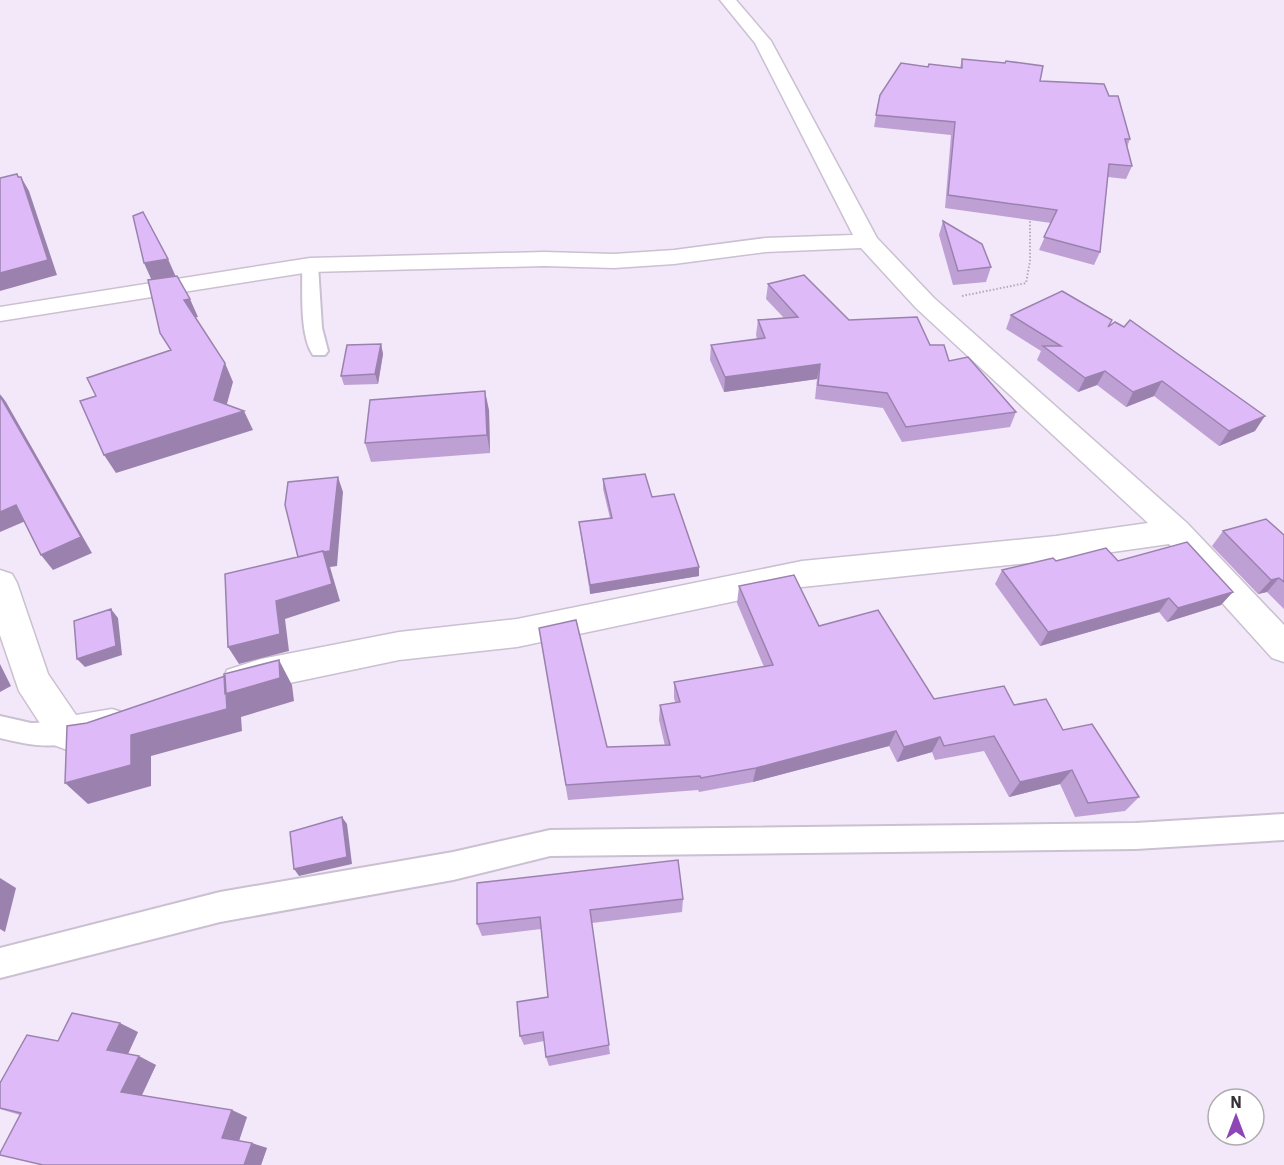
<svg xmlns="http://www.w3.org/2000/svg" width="1284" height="1165" viewBox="0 0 1284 1165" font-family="'IBM Plex Sans',sans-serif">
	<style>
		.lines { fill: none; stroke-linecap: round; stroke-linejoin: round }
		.lane-casing { stroke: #cac0d1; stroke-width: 4 }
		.street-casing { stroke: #cac0d1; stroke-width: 3 }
		.path { stroke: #b1aab7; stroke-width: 2; stroke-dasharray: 1.5 2; stroke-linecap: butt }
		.lane { fill: #fff; fill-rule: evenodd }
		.street { fill: #fff; fill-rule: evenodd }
		.wall { fill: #bfa0d5 }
		.shaded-wall { fill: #9b82ae }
		.building { fill: #debaf8; stroke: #9b82ae; stroke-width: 1.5 }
	</style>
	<rect width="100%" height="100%" fill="#f2e8f9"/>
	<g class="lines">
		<g class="lane-casing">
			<path id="lane" d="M310,260l8,5 4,63 6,23 -3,4h-12c-14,-21 -10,-65 -11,-90z
				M0,716l31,7 36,-1 9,3 4,8 -4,8c-24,9 -51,3 -76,-3z
				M1284,814v26l-148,9 -586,7 -97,24 -233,42 -220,56v-30l220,-56 233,-40 97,-22 586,-7z"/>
		</g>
		<g class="street-casing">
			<path id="street" d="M720,0h16l35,41 106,197 57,60 253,225 97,102v37l-12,-4 -103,-114 -113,16 -254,27 -285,60 -118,13 -138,29 -21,7 -13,-4 -5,-11 5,-11 34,-11 138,-27 118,-13 285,-58 254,-25 92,-13 -232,-215 -55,-60 -96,4 -91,12 -60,4 -70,-2 -234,6 -310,49v-14l310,-49 234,-6 70,2 60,-4 91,-12 88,-3 -98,-192z
				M0,570l12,4 5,9 31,91 28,41 36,-6 13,4 6,12 -6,12 -13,4 -45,9 -13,-5 -35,-54 -19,-56z"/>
		</g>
		<path class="path" d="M962,296l64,-13 4,-22v-44"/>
		<use href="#lane" class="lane"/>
		<use href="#street" class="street"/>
	</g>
	<path class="wall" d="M962,59l78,22 90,58 -3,8 5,19 -6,13 -18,-2 -8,75 -6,13 -55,-15 12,-27 -106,-15 6,-73 -77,-8 6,-32 48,-28 32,1z
		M943,221l48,46 -5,15 -33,3 -14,-50z
		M768,284l81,36 81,25 19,16 67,51 -6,15 -108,15 -19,-34 -68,-9 2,-20 -93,13 -14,-32 1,-15 46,-6 -1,-4 2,-15 26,-2 -18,-19z
		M1011,315l97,12 147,104 -36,15 -65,-50 -28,11 -29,-22 -19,7 -41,-32 4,-9 -35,-22z
		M381,344l2,10 -5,30 -34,1 -3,-9z
		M489,410l1,43 -119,9 -6,-19z
		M603,479l49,18 47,70v9l-109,18 -11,-72 31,-4 -7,-29z
		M1223,531l61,4v74l-17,-17 -9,2 -46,-48z
		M1056,561h62l103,44 -54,17 -8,-10 -119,34 -45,-62 7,-14z
		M739,586l80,40 115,73 80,6 49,25 76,67 -14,14 -50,6 -15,-33 -51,13 -25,-46 -49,9 -3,-8 -35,10 -8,-16 -136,36 -54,10 -1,-2 -130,10 -29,-172 68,119 58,-1 -6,-26 1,-15 15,-3 -1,-4v-16l90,-15 -27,-64z
		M683,899l-1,13 -90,11 18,131 -61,12 -3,-9 -2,-16 -20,4 -4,-9 28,-39 -7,-68 -59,7 -5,-12z
		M138,1032l-10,22 28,11 -14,30 105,22 -8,23 28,8 -6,17h-218l-23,-50 -20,-6v-1l58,-67z"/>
	<path class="shaded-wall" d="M17,174l7,13 -3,-10 8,14 28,84 -57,16v-18z
		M168,259l8,18 -24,4 -8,-18z
		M190,299l8,18 -6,1 -8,-18z
		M381,344l2,10 -5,30 -3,-10z
		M225,363l8,19 -10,36 21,-7 9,19 -137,43 -12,-18 110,-55z
		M820,364l-3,15 -93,13 1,-15z
		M1105,371l-8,14 -19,7 7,-14z
		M1162,381l-8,15 -28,11 7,-15z
		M485,391l4,19 1,43 -3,-18z
		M0,394l6,8 86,151 -39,17 -12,-15z
		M1265,416l-10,15 -36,15 10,-15z
		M338,477l5,15 -6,74 -7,1 10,34 -55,18 4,32 -50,13 -11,-17 77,-74z
		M16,505l12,15 -28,12v-20z
		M699,567v9l-109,18v-9z
		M1279,578l-12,14 -9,2 13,-14z
		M1233,592l-12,13 -54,17 11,-14z
		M1169,598l-10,14 -119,34 8,-14z
		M111,609l7,9 4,37 -37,12 -8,-8z
		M279,660l13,25 2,16 -53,16 1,14 -91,25v30l-63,18 -23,-21 66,-48 94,-41z
		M0,664l11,22 -11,6z
		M896,731l-7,15 -136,36 3,-14z
		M940,737l-8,15 -35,10 7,-15z
		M1072,770l-12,14 -51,13 11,-15z
		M342,817l5,7 5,40 -53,12 -5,-7z
		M0,878l16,10 -11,44 -5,-3z
		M120,1023l18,9 -12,26 -19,-8z
		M139,1056l17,9 -16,34 -19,-7z
		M232,1110l15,7 -9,27 -16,-6z
		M252,1143l15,5 -6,17h-17z"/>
	<path class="building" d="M962,59l43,4 1,-2 37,5 -3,15 64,3 5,12h9l12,43h-5l7,27 -23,-2 -9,88 -56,-15 13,-27 -109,-15 7,-73 -79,-7 4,-20 21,-32 27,4 1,-3 33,4z
		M17,174l1,3h3l27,83 -48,13v-95z
		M143,212l25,47 -24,4 -11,-47z
		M943,221l39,23 9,23 -33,4z
		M804,275l45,45 68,-3 13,28h14l5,16 19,-4 48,55 -110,15 -19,-34 -69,-8 2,-21 -95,13 -14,-32 54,-7 -7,-18 40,-3 -30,-33z
		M177,276l13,23 -6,1 41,63 -11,37 30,11 -140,44 -24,-54 16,-5 -9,-18 84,-28 -11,-17 -12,-53z
		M1062,291l50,29 -4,7 7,-5 9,5 6,-7 135,96 -36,15 -67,-50 -29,11 -28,-21 -20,7 -42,-32h18l-50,-31z
		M381,344l-6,30 -34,2 6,-31z
		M485,391l2,44 -122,8 5,-43z
		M0,396l81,141 -40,18 -25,-50 -16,7z
		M645,474l7,23 22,-3 25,73 -109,18 -11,-63 33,-4 -9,-39z
		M338,477l-8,74 -7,1v-1l-25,6 -13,-52 3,-23z
		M1266,519l18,16v47l-5,-4 -8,2 -48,-49z
		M1187,542l46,50 -55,16 -9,-10 -121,34 -46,-62 51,-12 3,3 50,-13 12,13z
		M323,551l9,33 -56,17 4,33 -52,13 -3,-73z
		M794,575l25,51 59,-16 56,89 70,-13 10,19 32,-6 17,31 29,-6 47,73 -51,6 -16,-33 -52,12 -26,-46 -50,10 -4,-9 -36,10 -8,-16 -140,37 -55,10 -1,-2 -134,9 -27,-157 37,-8 31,127 63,-2 -10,-40 20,-3 -6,-20 99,-17 -34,-79z
		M111,609l5,37 -39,13 -3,-38z
		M279,660l1,18 -55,16 -1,-20z
		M225,676l2,33 -96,26v30l-66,18 2,-57 20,-3z
		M342,817l5,40 -53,12 -4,-37z
		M678,860l5,39 -93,11 19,135 -63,12 -3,-25 -23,4 -3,-34 31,-5 -8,-80 -63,7v-41z
		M72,1013l48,10 -13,27 32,6 -18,36 111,18 -10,28 30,5 -8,22h-201l-43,-10v-2l21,-40 -21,-5v-25l27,-48 31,6z"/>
	<g transform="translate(1236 1117)"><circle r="28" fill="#ffffff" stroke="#aeacaf" stroke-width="1.5"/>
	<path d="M0-4.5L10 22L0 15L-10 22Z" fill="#8d45b7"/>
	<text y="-9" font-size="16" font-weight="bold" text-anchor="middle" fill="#343037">N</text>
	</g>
</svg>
